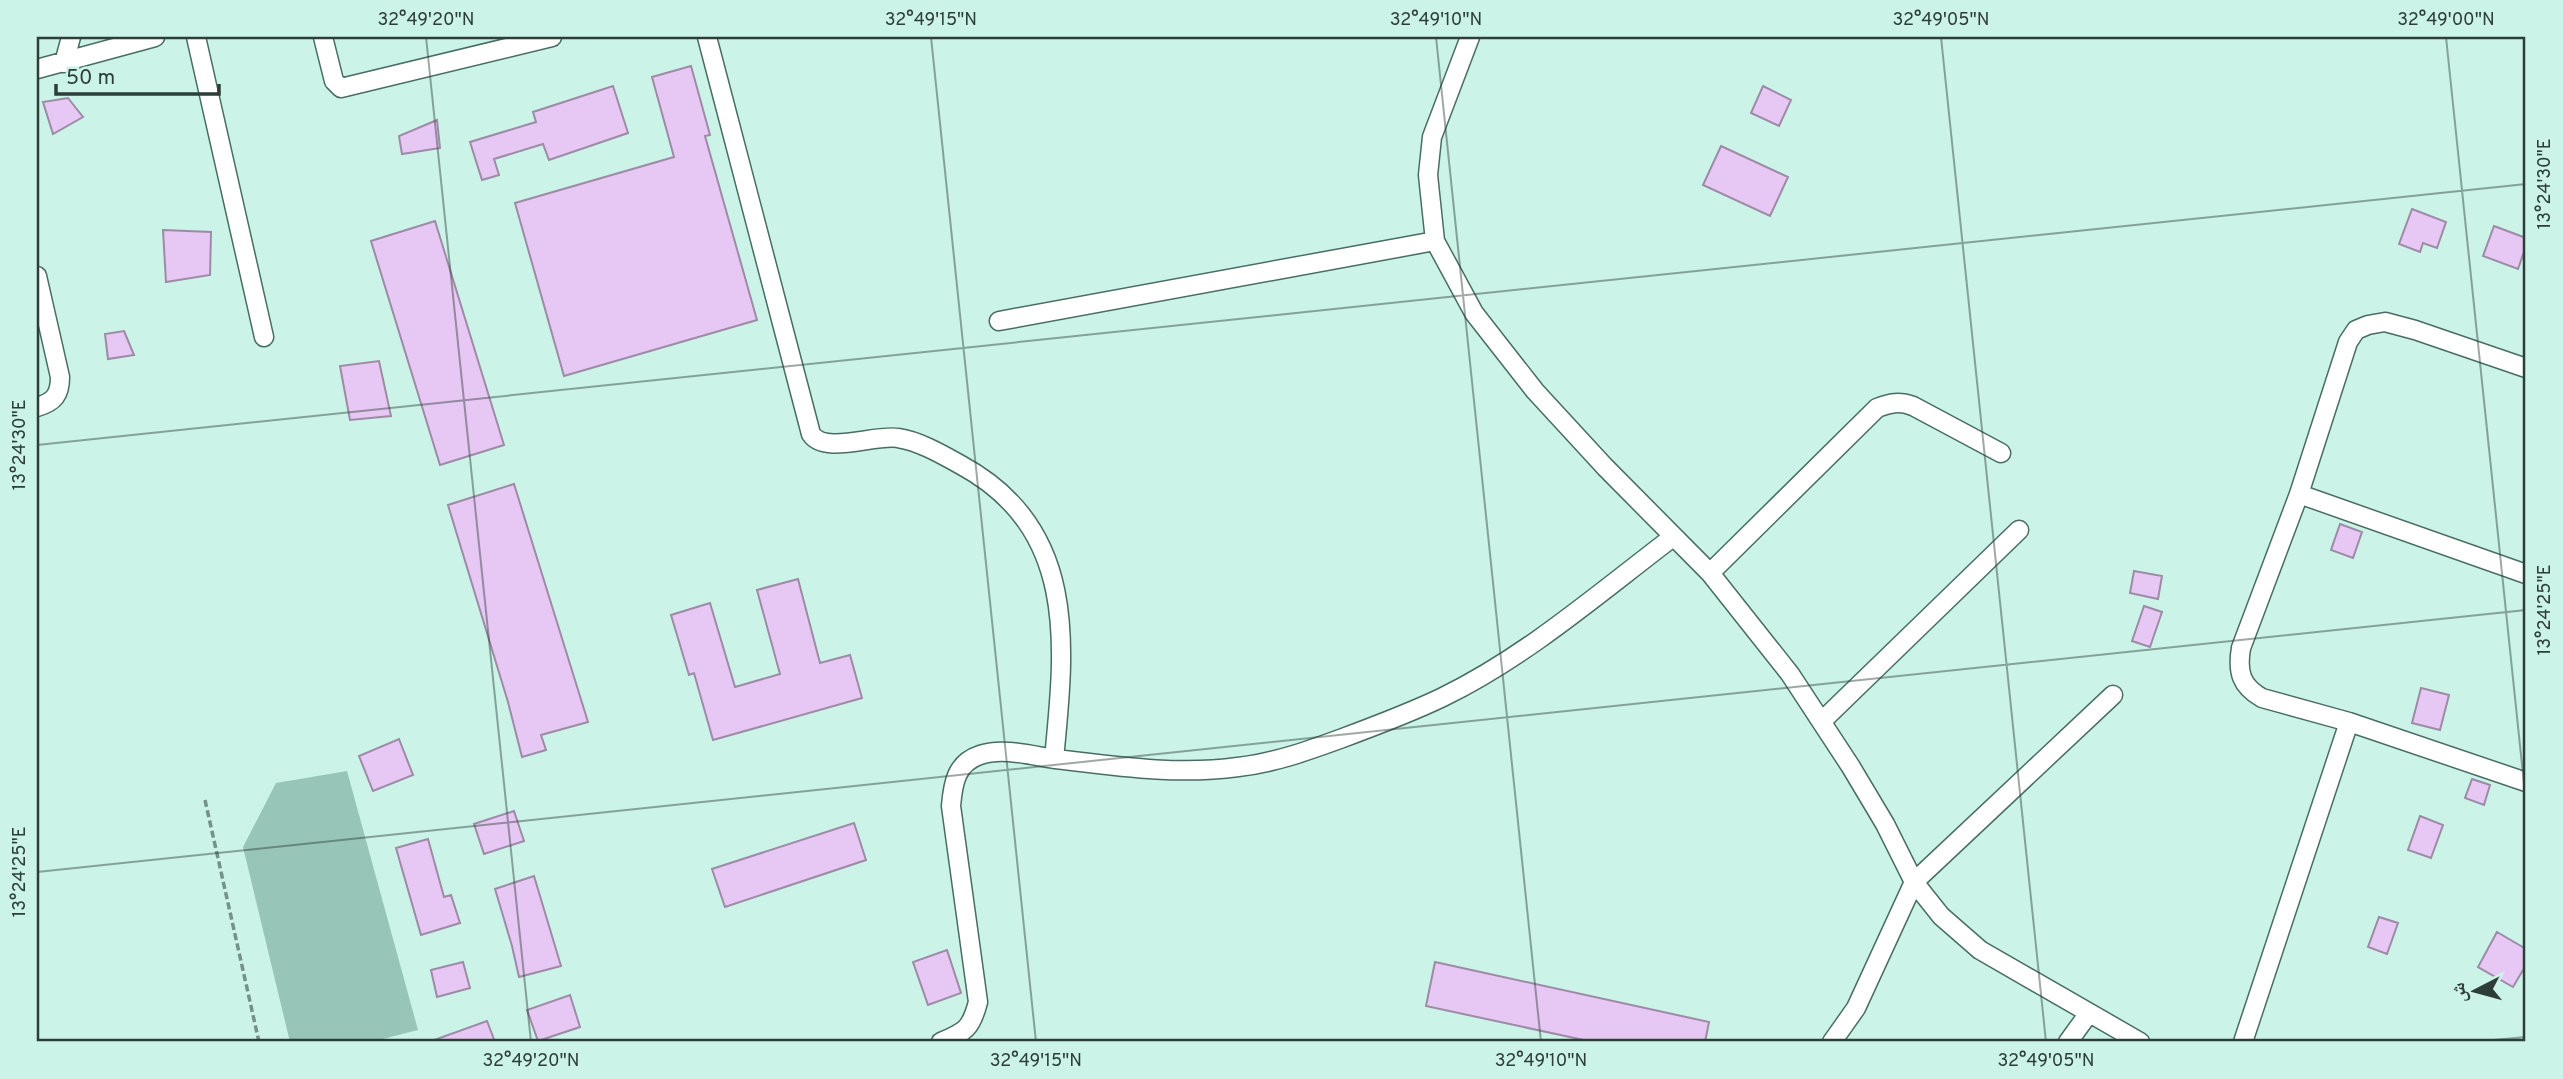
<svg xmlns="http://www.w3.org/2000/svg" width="2563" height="1079" viewBox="0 0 2563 1079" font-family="Overpass,'Noto Naskh Arabic',sans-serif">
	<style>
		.green { fill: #97c5b8 }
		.building { fill: #e7c8f4; stroke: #9d8ba6; stroke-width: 2 }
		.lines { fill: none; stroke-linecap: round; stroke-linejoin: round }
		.minor-casing { stroke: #496d64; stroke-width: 21 }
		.path { stroke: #769189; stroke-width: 3.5; stroke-dasharray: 7 3.5; stroke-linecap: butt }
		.minor { stroke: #fff; stroke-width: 18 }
		.ticks { fill: none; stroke: #2d3d38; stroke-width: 2; stroke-opacity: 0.45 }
		.neatline { fill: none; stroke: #2d3d38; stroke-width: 2.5 }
		.ticks-label { font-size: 18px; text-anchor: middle; fill: #2d3d38 }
	</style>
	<rect width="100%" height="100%" fill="#cbf3e8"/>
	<path class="green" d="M347,771l71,259 -47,12h-81l-47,-195 33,-64z"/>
	<path class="building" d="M691,66l19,69 -5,1 52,184 -193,56 -49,-173 159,-46 -22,-80z
		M613,86l15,47 -79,27 -6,-16 -49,15 5,16 -17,5 -12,-38 66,-20 -3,-10z
		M1763,86l28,14 -12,26 -28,-13z
		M68,98l15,19 -30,17 -10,-32z
		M437,120l3,28 -38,6 -3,-18z
		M1721,146l67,31 -18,39 -67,-31z
		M2412,209l34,13 -9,26 -14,-5 -3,9 -21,-8z
		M435,221l69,224 -64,20 -69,-224z
		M2494,226l32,12v8l-8,23 -35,-13z
		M163,230l48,2 -1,43 -44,7z
		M124,331l10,24 -26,4 -3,-25z
		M379,361l12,55 -41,4 -10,-54z
		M514,484l74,238 -47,13 5,15 -24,7 -14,-55 -60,-197z
		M2340,524l22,8 -9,26 -22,-8z
		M2134,571l28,5 -4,23 -28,-6z
		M798,579l22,84 30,-8 12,43 -149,42 -19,-67 -5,2 -18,-60 39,-12 25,84 45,-13 -23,-84z
		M2144,606l18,6 -12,35 -18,-6z
		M2421,688l28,7 -9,35 -28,-7z
		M399,739l14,36 -40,16 -14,-35z
		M2472,779l18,6 -6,20 -19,-7z
		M514,811l10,30 -40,13 -10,-30z
		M2420,816l23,9 -12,33 -23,-8z
		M854,823l12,37 -141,47 -13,-38z
		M428,839l16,58 7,-2 9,28 -39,12 -25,-87z
		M534,876l27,90 -42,11 -7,-31 -17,-57z
		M2379,917l19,6 -11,31 -19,-7z
		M2497,932l29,17v16l-13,22 -35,-20z
		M947,950l14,43 -33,12 -15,-43z
		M463,962l7,26 -33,9 -6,-27z
		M1435,962l274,60 -4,20h-112l-167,-36z
		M570,995l10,32 -42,14 -11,-31z
		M487,1021l8,21h-60l-1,-2z"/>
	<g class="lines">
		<g class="minor-casing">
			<path id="minor" d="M196,37l68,300
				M323,37l11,44 7,7 211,-51
				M707,37l104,397c14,21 64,0 87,4 21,3 45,17 63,27 118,64 104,181 93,294
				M1470,37l-38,100 -4,38 7,66 39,72 61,78 70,76 105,106 80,101 61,93 34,57 29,58 -58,126 -24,34
				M64,63l7,-26
				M37,69l118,-32
				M37,276l23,101c0,18 -6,25 -23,30
				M999,321l436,-80
				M2526,368l-111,-38 -30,-8 -17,3 -12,5 -8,12 -49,152 -58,154c-4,24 0,38 21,50l87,24 177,60
				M2299,494l227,80
				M1710,573l167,-165c13,-5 22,-7 36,-2l88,47
				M2113,695l-199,187 27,34 39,34 160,92
				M1822,721l197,-191
				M941,1042c24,-10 30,-13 37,-40l-27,-196c2,-23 5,-43 29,-51 25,-9 59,3 84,5 58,7 116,15 174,7 36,-4 69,-16 102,-28 35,-13 70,-26 103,-42 84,-41 156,-104 230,-160
				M2068,1042l21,-29
				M2243,1042l106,-320"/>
		</g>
		<path class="path" d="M205,800l54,242"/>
		<use href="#minor" class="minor"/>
	</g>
	<path class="ticks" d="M426,37l105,1005M931,37l105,1005M1436,37l105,1005M1941,37l105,1005M2446,37l80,766M37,445l2489,-261M37,872l2489,-262M2472,1042l54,-5"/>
	<rect width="2563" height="1079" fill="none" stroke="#cbf3e8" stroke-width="77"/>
	<g transform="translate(2475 991) rotate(264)" stroke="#cbf3e8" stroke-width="5" paint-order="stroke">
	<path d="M0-5L12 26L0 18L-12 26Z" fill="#2d3d38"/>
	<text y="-10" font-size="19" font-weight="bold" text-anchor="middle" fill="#2d3d38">ش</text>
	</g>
	<path d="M56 84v10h163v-10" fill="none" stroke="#2d3d38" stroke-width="3.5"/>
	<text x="66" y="84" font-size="21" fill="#2d3d38" stroke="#cbf3e8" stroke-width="5" paint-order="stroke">50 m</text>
	<rect x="38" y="38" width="2486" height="1002" class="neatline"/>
	<g class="ticks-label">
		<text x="426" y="25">32°49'20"N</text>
		<text x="931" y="25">32°49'15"N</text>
		<text x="1436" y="25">32°49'10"N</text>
		<text x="1941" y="25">32°49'05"N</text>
		<text x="2446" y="25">32°49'00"N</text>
		<text transform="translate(2544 184) rotate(-90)" y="6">13°24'30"E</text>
		<text transform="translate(19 445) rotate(-90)" y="6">13°24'30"E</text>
		<text transform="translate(2544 610) rotate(-90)" y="6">13°24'25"E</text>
		<text transform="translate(19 872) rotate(-90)" y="6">13°24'25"E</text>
		<text x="531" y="1066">32°49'20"N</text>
		<text x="1036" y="1066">32°49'15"N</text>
		<text x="1541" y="1066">32°49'10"N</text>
		<text x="2046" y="1066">32°49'05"N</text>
	</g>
</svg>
